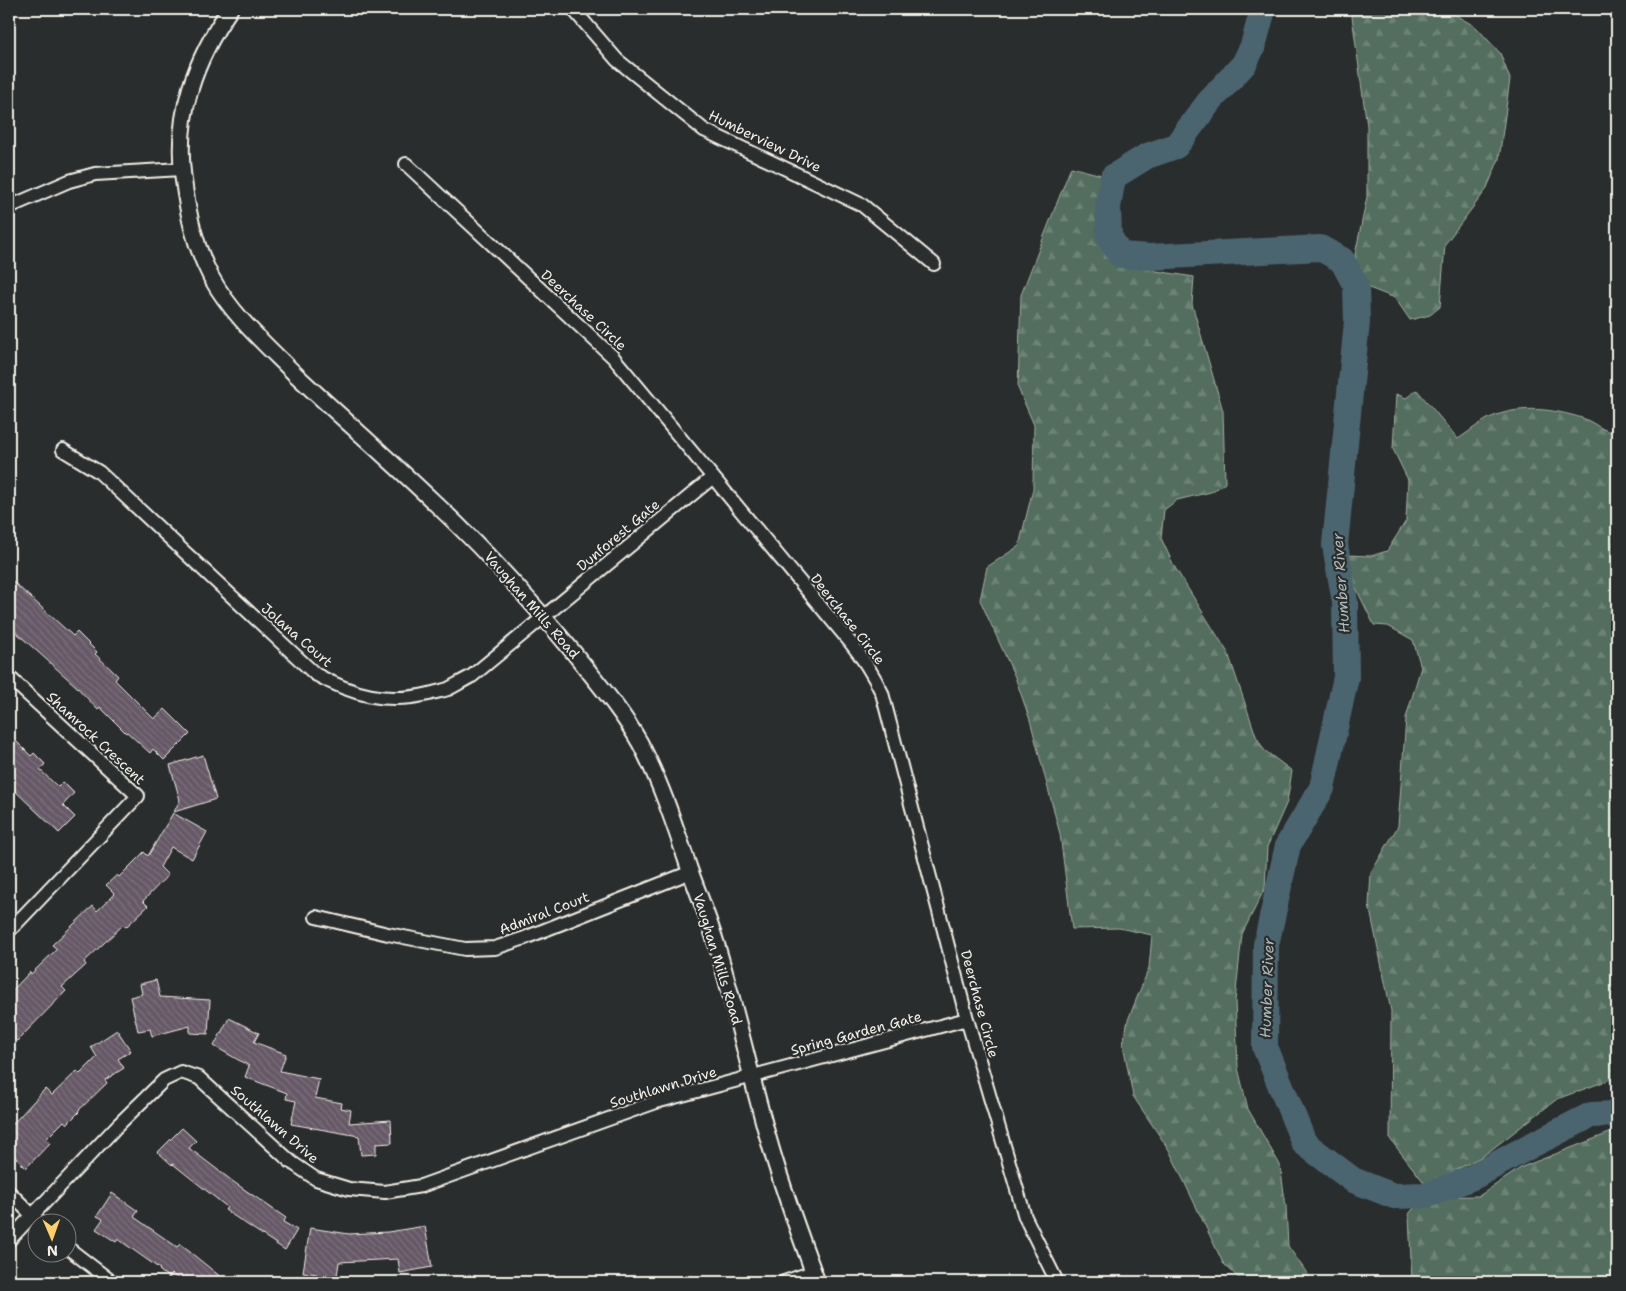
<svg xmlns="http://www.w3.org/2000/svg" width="1626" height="1291" viewBox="0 0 1626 1291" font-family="'Shantell Sans',sans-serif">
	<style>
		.forest { fill: url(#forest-firs); stroke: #a4b0a3 }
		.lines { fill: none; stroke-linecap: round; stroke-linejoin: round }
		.river { stroke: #4b656f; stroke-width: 26 }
		.building { fill: url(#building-back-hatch); stroke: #f4f1e8 }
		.minor-casing { stroke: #f4f1e8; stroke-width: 16 }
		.tertiary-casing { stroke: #f4f1e8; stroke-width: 19 }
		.minor { stroke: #2a2d2e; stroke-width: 12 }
		.tertiary { stroke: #2a2d2e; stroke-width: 15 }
		.labels { text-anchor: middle; stroke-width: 4.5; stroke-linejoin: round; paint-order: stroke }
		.street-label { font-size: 14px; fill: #f4f1e8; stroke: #2a2d2e }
		.water-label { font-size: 15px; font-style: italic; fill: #b0b9b8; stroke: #2a2d2e }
	</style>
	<defs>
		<pattern id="forest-firs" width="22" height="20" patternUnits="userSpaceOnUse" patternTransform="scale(1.25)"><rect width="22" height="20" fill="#536e5e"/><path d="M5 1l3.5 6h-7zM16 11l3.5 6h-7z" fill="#6c8375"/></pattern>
		<pattern id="building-back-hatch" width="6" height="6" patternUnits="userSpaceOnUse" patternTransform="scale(1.25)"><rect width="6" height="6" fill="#665866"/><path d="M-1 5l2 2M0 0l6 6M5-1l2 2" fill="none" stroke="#7c707c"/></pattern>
	</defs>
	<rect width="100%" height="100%" fill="#2a2d2e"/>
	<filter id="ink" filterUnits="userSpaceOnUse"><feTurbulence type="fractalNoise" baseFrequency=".02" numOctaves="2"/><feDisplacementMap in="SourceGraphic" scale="10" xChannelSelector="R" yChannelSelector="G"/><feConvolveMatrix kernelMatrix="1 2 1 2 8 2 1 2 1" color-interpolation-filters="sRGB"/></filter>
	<g filter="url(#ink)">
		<path class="forest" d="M1351,9h94l31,18 24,26 10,26 -11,80 -13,31 -41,54 -5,63 -10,8 -20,5 -15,-22 -26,-10 -12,-12 -2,-21 12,-58v-71z
			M1071,167l49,13 -20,40 7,23 49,28 38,6 -2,27 31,107 2,72 -14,9 -34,8 -13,10 -3,28 13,28 54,87 28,83 8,14 28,21 -5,31 -20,45 -2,41 -23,46 -7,67 3,67 10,41 32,56 6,42 2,39 25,36h-70l-20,-19 -54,-113 -36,-54 -10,-52 5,-24 21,-52 3,-33 -33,-7 -47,1 -12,-95 -30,-114 -15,-43 -35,-77 7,-33 32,-21 14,-57 1,-64 -16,-37 3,-93z
			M1417,390l41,49c11,-7 23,-18 36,-23 29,-11 59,-7 88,2 13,4 21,15 35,14v645l-60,22 -74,57 -57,29 -36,-46 1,-128 -22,-106 2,-32 27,-47 8,-108 15,-51 -8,-27 -25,-14 -14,-1 -23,-47 -4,-23 24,1 16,-5 19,-30 2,-41 -15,-31 3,-55 10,4z
			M1617,1130v152h-205l-3,-68 14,-17 56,-1 43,-29z"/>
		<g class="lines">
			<path class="river" d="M1263,9l-10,37 -9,18 -35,38 -33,44 -29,10 -34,21 -5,30 1,29 11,19 30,2 170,-9 22,12 14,26 1,36 -22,223 10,57 1,75 -24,111 -34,57 -22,100 -1,102 39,96 49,37 41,16 34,-1 45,-18 57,-31 61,-31 26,-1"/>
		</g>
		<path class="building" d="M9,578l64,58 4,-4 20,20 -2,2 23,22 -3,4 39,39 11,-10 25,25 -26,26 -11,-11 -3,4 -23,-21 -1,1 -26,-26 -2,3 -22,-24 -67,-60z
			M9,734l22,22 3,-3 11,11 -5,6 18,17 5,-5 11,11 -11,12 12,12 -16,16 -50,-48z
			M203,755l13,44 -42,13 6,-12 -10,-35z
			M173,813l34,19 -15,27 -21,-12 -11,20 8,8 -25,26 5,5 -22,21 -3,-2 -39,37 2,3 -24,22 4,4 -49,50 -8,-7v-40l21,-22 1,2 26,-25 -5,-4 41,-39 4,5 18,-17 -9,-9 11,-10 2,2 25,-25 4,4z
			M156,980l4,17 50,3 -2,34 -18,-1v-7l-38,10 -2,-7 -12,2 -8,-34 12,-3 -2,-10z
			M229,1018l30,15 -5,9 32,12 -6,17 39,8 -4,19 27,5 -1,5 10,2 -2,13 42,-3 1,23 -16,1v10l-15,1 -2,-19 -68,-12 5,-23 -10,-2 1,-6 -42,-16 4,-11 -35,-20z
			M117,1030l14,21 -13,8 6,9 -19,12 2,3 -29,28 1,1 -12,12 -3,-3 -17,17 4,4 -25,26 -17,-17v-23l36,-39 7,6 25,-24 3,3 17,-17 -6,-10z
			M182,1128l14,13 -7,7 46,35 51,35 -3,4 14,8 -12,20 -60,-40 2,-3 -54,-43 -1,1 -14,-13z
			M112,1193l26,18 -4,6 43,30 3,-3 47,38h-44l-11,-8 -3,4 -10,-8 1,-1 -42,-30 -2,3 -20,-13 7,-10 -6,-3z
			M425,1226l7,41 -32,6 -2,-14 -59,3 -3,20h-21l2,-8 -14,-2 7,-44 39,6 39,-2z"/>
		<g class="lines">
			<g class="minor-casing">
				<path id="minor" d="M573,9l44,51 87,70 158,75 72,59
					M406,164l207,193 237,285c13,16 23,32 32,51l85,326 58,198 32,65
					M9,207l60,-26 26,-7 87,-5
					M63,450l36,22 216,202c38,21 71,30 114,20 6,-2 13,-3 19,-5 8,-4 16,-9 24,-13l241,-199
					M9,677l129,119 -129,135
					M316,917l72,17 77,15 30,-1 27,-9 169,-67
					M9,1192l32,32
					M9,1240l110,-116 45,-44 17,-8 18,6 92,84 25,17 33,10 36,3 36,-6 235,-84 311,-83
					M68,1248l44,34
					M784,1282l29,-10"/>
			</g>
			<g class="tertiary-casing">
				<path id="tertiary" d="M230,9c-35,51 -55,105 -47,168 5,37 11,67 28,100 21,38 53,66 83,96 47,44 96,87 143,132 49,46 94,96 137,148 23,29 48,58 66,90 21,40 35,83 49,125 10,28 22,56 30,85 19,64 33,130 52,195 13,45 30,90 46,134"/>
			</g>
			<use href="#minor" class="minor"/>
			<use href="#tertiary" class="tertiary"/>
		</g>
	</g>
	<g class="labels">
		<g class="street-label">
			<text transform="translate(765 141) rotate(26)" y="5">Humberview Drive</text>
			<text transform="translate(584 310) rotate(43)" y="5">Deerchase Circle</text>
			<text transform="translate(618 535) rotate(-40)" y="5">Dunforest Gate</text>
			<text transform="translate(532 605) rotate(49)" y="5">Vaughan Mills Road</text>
			<text transform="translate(848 619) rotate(52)" y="5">Deerchase Circle</text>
			<text transform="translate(297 635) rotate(41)" y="5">Jolana Court</text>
			<text transform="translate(96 738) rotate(43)" y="5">Shamrock Crescent</text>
			<text transform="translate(544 913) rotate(-21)" y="5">Admiral Court</text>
			<text transform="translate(718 959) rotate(73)" y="5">Vaughan Mills Road</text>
			<text transform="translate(980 1004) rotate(75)" y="5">Deerchase Circle</text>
			<text transform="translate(856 1033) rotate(-15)" y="5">Spring Garden Gate</text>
			<text transform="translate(663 1087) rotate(-17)" y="5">Southlawn Drive</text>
			<text transform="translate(275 1124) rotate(41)" y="5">Southlawn Drive</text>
		</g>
		<g class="water-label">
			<text transform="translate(1341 583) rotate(-94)" y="5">Humber River</text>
			<text transform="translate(1267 988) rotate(-88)" y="5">Humber River</text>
		</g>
	</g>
	<rect width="1626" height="1291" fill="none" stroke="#2a2d2e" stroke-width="30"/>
	<rect x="15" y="15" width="1596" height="1261" fill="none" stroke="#f4f1e8" stroke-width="2" filter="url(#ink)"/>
	<g transform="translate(52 1238) rotate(178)"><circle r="24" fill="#2a2d2e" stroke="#7b7b78"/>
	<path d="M0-4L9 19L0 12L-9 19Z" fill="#ffd166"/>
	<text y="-8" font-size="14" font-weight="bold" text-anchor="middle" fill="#f4f1e8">N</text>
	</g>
</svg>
